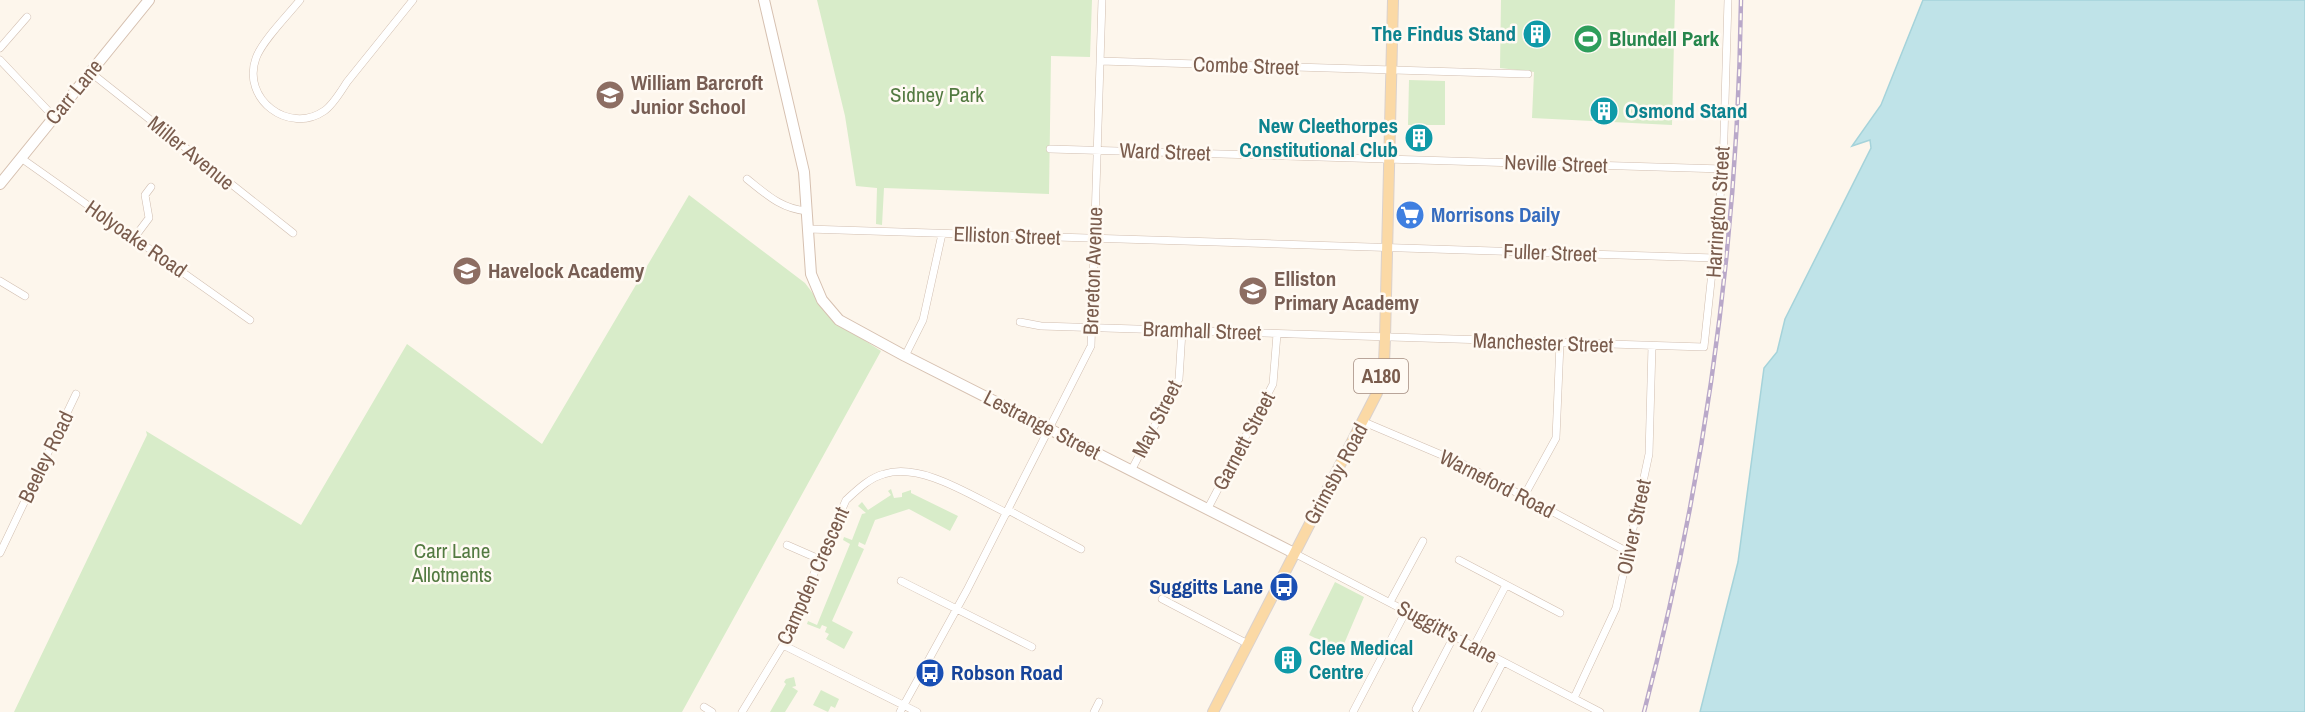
<svg xmlns="http://www.w3.org/2000/svg" width="2305" height="712" viewBox="0 0 2305 712" font-family="'Archivo Narrow',sans-serif">
	<style>
		.green { fill: #d8ecc9 }
		.water { fill: #bfe3e8; stroke: #a5d3da; stroke-width: 1.5 }
		.lines { fill: none; stroke-linecap: round; stroke-linejoin: round }
		.street-casing { stroke: #d1beb0; stroke-width: 8 }
		.secondary-casing { stroke: #d6c0b0; stroke-width: 12 }
		.primary-casing { stroke: #dad1cd; stroke-width: 12 }
		.street { stroke: #fff; stroke-width: 7 }
		.secondary { stroke: #fff; stroke-width: 10 }
		.primary { stroke: #fbd9a5; stroke-width: 10 }
		.rail-casing { stroke: #b9a8c9; stroke-width: 4.5 }
		.rail { stroke: #fffaf3; stroke-width: 2; stroke-dasharray: 7; stroke-linecap: butt }
		.labels { text-anchor: middle; stroke-width: 5; stroke-linejoin: round; paint-order: stroke }
		.shield { fill: #fffaf3; stroke: #a28b7f; stroke-width: 1.5 }
		.shield-label { font-size: 20px; font-weight: bold; fill: #7a5c4d }
		.culture-label { font-size: 21px; font-weight: bold; fill: #0d838f; stroke: #fffaf3; text-anchor: end }
		.leisure-label { font-size: 21px; font-weight: bold; fill: #27864d; stroke: #fffaf3; text-anchor: start }
		.street-label { font-size: 21px; fill: #7a5c4d; stroke: #fffaf3 }
		.education-label { font-size: 21px; font-weight: bold; fill: #785e54; stroke: #fffaf3; text-anchor: start }
		.park-label { font-size: 21px; fill: #537a41; stroke: #fffaf3 }
		.shop-label { font-size: 21px; font-weight: bold; fill: #366cbe; stroke: #fffaf3; text-anchor: start }
		.transit-label { font-size: 21px; font-weight: bold; fill: #164399; stroke: #fffaf3; text-anchor: end }
	</style>
	<rect width="100%" height="100%" fill="#fdf6ec"/>
	<path class="green" d="M817,0h275l-2,57 -39,-1 -2,138 -165,-6 -2,37 -6,-1 1,-36 -21,-2 -11,-70z
		M1501,0h174l-3,125 -140,-7 2,-46 -34,-4z
		M1409,80l36,1v44h-37z
		M689,195l116,88 28,37 48,31 -199,361h-668l133,-277 -1,-4 155,94 106,-181 135,100z
		M891,489l3,9 8,-1v-4l9,-3v3l47,23 -8,15 -41,-22 -34,11 -10,25 -6,-3 -1,4 6,3 -32,72 21,11 -9,17 -18,-10 3,-5 -4,-2 2,-5 -5,-2 -2,4 -13,-5 1,-3 9,4 33,-81 -7,-4 1,-3 8,3 10,-26 4,-1 -8,-7 4,-4 6,8 23,-15 -3,-4z
		M1335,582l29,15 -23,54 -32,-16z
		M794,677l2,9 -4,1 6,4 -13,21h-15l16,-28 -2,-2 2,-3z
		M821,690l18,9 -4,9 -4,-2 -3,6 -15,-7z"/>
	<path class="water" d="M1923,0h382v712h-605l38,-150 26,-194 13,-16 8,-33 86,-171 -1,-8 -18,6 29,-41z"/>
	<g class="lines">
		<g class="street-casing">
			<path id="street" d="M300,0c-12,15 -38,41 -44,58 -15,41 33,77 68,53 9,-6 17,-20 23,-29 22,-27 44,-55 66,-82
				M0,48l27,-31
				M0,60l54,57
				M1100,61l428,13
				M90,72l203,161
				M1050,149l673,20
				M21,158l229,162
				M747,179c19,15 34,30 60,32
				M808,229l907,29
				M134,238l15,-20 -4,-23 6,-8
				M0,281l25,15
				M1020,322l21,4 663,21 19,-178 5,-169
				M905,356l18,-36 19,-86
				M1364,422l99,42 165,88
				M1131,471l48,-92 3,-48
				M1524,496l32,-58 4,-95
				M1008,510l73,39
				M1207,510l66,-126 4,-50
				M787,545l32,14
				M0,553l76,-159
				M1294,553l306,159
				M1459,560l101,53
				M901,581l131,66
				M1162,599l86,45
				M1390,602l33,-61
				M783,645l134,67
				M1474,646l32,-61
				M1574,698l42,-90 33,-154 3,-108
				M704,707l8,5
				M1416,709l38,-73
				M742,712l41,-67 63,-145c11,-10 23,-22 38,-26 38,-12 89,23 123,39
				M900,712l67,-122 124,-244 11,-346
				M1094,712l5,-10
				M1353,712l53,-101
				M1477,712l26,-50"/>
		</g>
		<g class="secondary-casing">
			<path id="secondary" d="M764,0l40,172 7,102 11,26 17,20 66,36 389,197
				M0,184l149,-184"/>
		</g>
		<g class="primary-casing">
			<path id="primary" d="M1213,712l164,-319 7,-30 1,-25 8,-338"/>
		</g>
		<use href="#street" class="street"/>
		<use href="#secondary" class="secondary"/>
		<use href="#primary" class="primary"/>
		<g class="rail-casing">
			<path id="rail" d="M1644,712c61,-233 94,-471 97,-712"/>
		</g>
		<use href="#rail" class="rail"/>
	</g>
	<defs>
		<g id="building-disc" transform="scale(1.5)"><circle r="9.5" fill="#0f9aa8" stroke="#fffaf3"/><path d="M-4-6H4V6H1V3H-1V6H-4ZM-2.5-4.3h1.7v1.8h-1.7ZM.8-4.3h1.7v1.8H.8ZM-2.5-1h1.7V.8h-1.7ZM.8-1h1.7V.8H.8Z" fill="#fff"/></g>
		<g id="stadium-disc" transform="scale(1.5)"><circle r="9.5" fill="#2e9e5b" stroke="#fffaf3"/><path d="M0-5a6.5 5 0 1 0 0 10a6.5 5 0 1 0 0-10ZM-3.5-1.8h7v3.6h-7Z" fill="#fff"/></g>
		<g id="school-disc" transform="scale(1.5)"><circle r="9.5" fill="#8d6e63" stroke="#fffaf3"/><path d="M0-5L7-2L0 1L-7-2ZM-4 1L0 2.5L4 1V4Q0 6-4 4Z" fill="#fff"/></g>
		<g id="supermarket-disc" transform="scale(1.5)"><circle r="9.5" fill="#3f7fe0" stroke="#fffaf3"/><path d="M-6-5.5h2.5l.6 2H6L4.5 2H-2.5L-4.4-4H-6ZM-1.5 3.2a1.3 1.3 0 1 0 .1 0ZM3 3.2a1.3 1.3 0 1 0 .1 0Z" fill="#fff"/></g>
		<g id="bus-disc" transform="scale(1.5)"><circle r="9.5" fill="#1a4fb4" stroke="#fffaf3"/><path d="M-5-6H5V4H4V6H2V4H-2V6H-4V4H-5ZM-3.5-4V0h7V-4ZM-3.5 1.2v1.5H-2V1.2ZM2 1.2v1.5H3.5V1.2Z" fill="#fff"/></g>
	</defs>
	<g fill-rule="evenodd">
		<use href="#building-disc" x="1537" y="34"/>
		<use href="#stadium-disc" x="1588" y="39"/>
		<use href="#school-disc" x="610" y="95"/>
		<use href="#building-disc" x="1604" y="111"/>
		<use href="#building-disc" x="1419" y="138"/>
		<use href="#supermarket-disc" x="1410" y="215"/>
		<use href="#school-disc" x="467" y="271"/>
		<use href="#school-disc" x="1253" y="291"/>
		<use href="#bus-disc" x="1284" y="587"/>
		<use href="#building-disc" x="1288" y="660"/>
		<use href="#bus-disc" x="930" y="673"/>
	</g>
	<g class="labels">
		<rect class="shield" x="1354" y="359" width="54" height="34" rx="4.5"/>
		<g class="shield-label">
			<text x="1381" y="383">A180</text>
		</g>
		<g class="culture-label">
			<text x="1516" y="41">The Findus Stand</text>
			<text x="1625" y="118" text-anchor="start">Osmond Stand</text>
			<text x="1398" y="133">New Cleethorpes<tspan x="1398" dy="24">Constitutional Club</tspan></text>
			<text x="1309" y="655" text-anchor="start">Clee Medical<tspan x="1309" dy="24">Centre</tspan></text>
		</g>
		<g class="leisure-label">
			<text x="1609" y="46">Blundell Park</text>
		</g>
		<g class="street-label">
			<text transform="translate(1246 66) rotate(2)" y="7">Combe Street</text>
			<text transform="translate(74 92) rotate(-51)" y="7">Carr Lane</text>
			<text transform="translate(1165 152) rotate(2)" y="7">Ward Street</text>
			<text transform="translate(191 153) rotate(39)" y="7">Miller Avenue</text>
			<text transform="translate(1556 164) rotate(2)" y="7">Neville Street</text>
			<text transform="translate(1718 212) rotate(-86)" y="7">Harrington Street</text>
			<text transform="translate(1007 236) rotate(2)" y="7">Elliston Street</text>
			<text transform="translate(136 239) rotate(35)" y="7">Holyoake Road</text>
			<text transform="translate(1550 253) rotate(2)" y="7">Fuller Street</text>
			<text transform="translate(1093 271) rotate(-88)" y="7">Brereton Avenue</text>
			<text transform="translate(1202 331) rotate(2)" y="7">Bramhall Street</text>
			<text transform="translate(1543 343) rotate(2)" y="7">Manchester Street</text>
			<text transform="translate(1157 419) rotate(-63)" y="7">May Street</text>
			<text transform="translate(1042 425) rotate(27)" y="7">Lestrange Street</text>
			<text transform="translate(1244 441) rotate(-62)" y="7">Garnett Street</text>
			<text transform="translate(46 457) rotate(-64)" y="7">Beeley Road</text>
			<text transform="translate(1336 474) rotate(-62)" y="7">Grimsby Road</text>
			<text transform="translate(1497 484) rotate(27)" y="7">Warneford Road</text>
			<text transform="translate(1634 527) rotate(-78)" y="7">Oliver Street</text>
			<text transform="translate(813 576) rotate(-66)" y="7">Campden Crescent</text>
			<text transform="translate(1447 632) rotate(28)" y="7">Suggitt's Lane</text>
		</g>
		<g class="education-label">
			<text x="631" y="90">William Barcroft<tspan x="631" dy="24">Junior School</tspan></text>
			<text x="488" y="278">Havelock Academy</text>
			<text x="1274" y="286">Elliston<tspan x="1274" dy="24">Primary Academy</tspan></text>
		</g>
		<g class="park-label">
			<text x="937" y="102">Sidney Park</text>
			<text x="452" y="558">Carr Lane<tspan x="452" dy="24">Allotments</tspan></text>
		</g>
		<g class="shop-label">
			<text x="1431" y="222">Morrisons Daily</text>
		</g>
		<g class="transit-label">
			<text x="1263" y="594">Suggitts Lane</text>
			<text x="951" y="680" text-anchor="start">Robson Road</text>
		</g>
	</g>
</svg>
